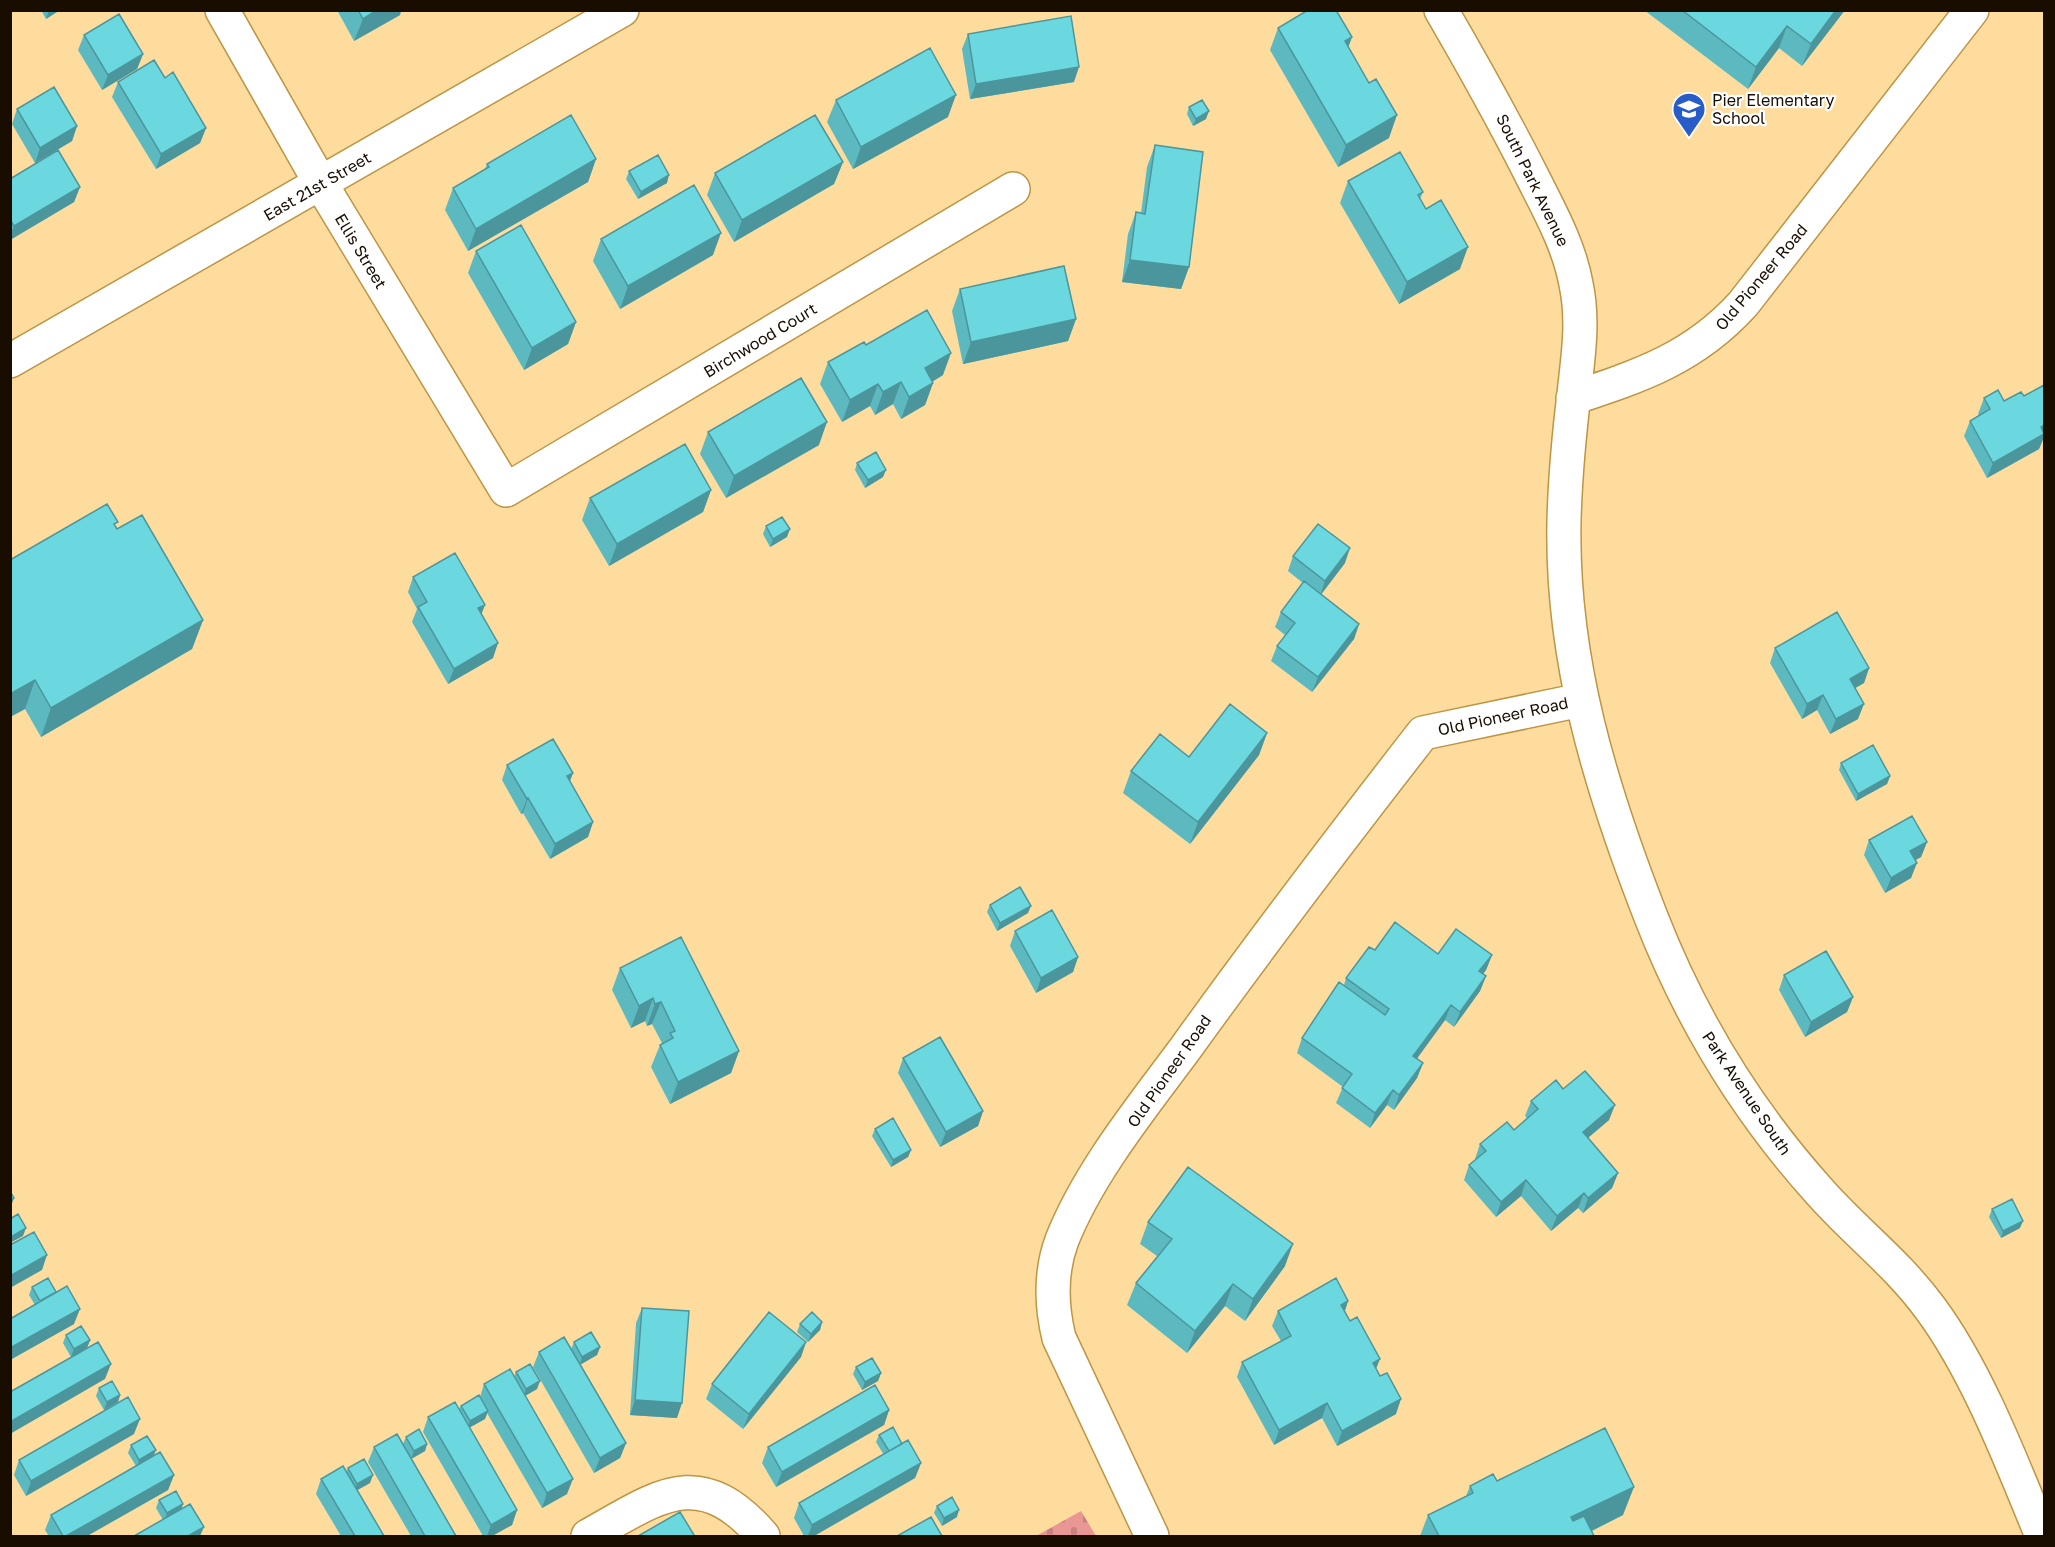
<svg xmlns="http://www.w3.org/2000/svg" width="2055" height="1547" viewBox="0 0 2055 1547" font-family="'Golos Text',sans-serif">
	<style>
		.cemetery { fill: url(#cemetery-stones) }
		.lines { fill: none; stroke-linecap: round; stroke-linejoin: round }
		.minor-casing { stroke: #bd9544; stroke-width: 36 }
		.minor { stroke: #fff; stroke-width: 33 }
		.wall { fill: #5cb9c0 }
		.shaded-wall { fill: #4b969c }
		.building { fill: #6bd7df; stroke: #4b969c; stroke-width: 1.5 }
		.labels { text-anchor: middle; stroke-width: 4.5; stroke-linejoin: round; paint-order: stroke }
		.poi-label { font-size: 16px; fill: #190d00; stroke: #fff; text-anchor: start }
		.street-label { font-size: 16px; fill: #190d00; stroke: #fff }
	</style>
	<defs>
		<pattern id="cemetery-stones" width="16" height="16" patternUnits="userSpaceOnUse" patternTransform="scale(1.5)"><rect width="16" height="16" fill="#e99794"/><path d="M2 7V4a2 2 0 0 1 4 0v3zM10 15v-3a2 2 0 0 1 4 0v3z" fill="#c7817e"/></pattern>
	</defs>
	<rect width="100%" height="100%" fill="#fedc9e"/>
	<path class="cemetery" d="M1081,1511l15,25h-60z"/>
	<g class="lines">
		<g class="minor-casing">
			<path id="minor" d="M222,10l99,174 185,306 507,-301
				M1441,10c32,55 62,109 90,164 18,36 38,71 45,110 8,37 2,73 -2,110 -5,42 -9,85 -10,127 -3,139 37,268 87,396 39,100 96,194 168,274 36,41 78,72 111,117 47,63 82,155 112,228
				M10,361l612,-351
				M1573,398c67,-22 121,-40 170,-94l229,-294
				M588,1536c70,-39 111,-74 175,0
				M1152,1536l-93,-198c-8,-33 -9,-66 3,-98 27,-68 80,-133 123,-191 77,-107 157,-212 238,-316l158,-33"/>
		</g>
		<use href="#minor" class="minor"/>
	</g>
	<path class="wall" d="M41,10h19l-14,9z
		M337,10h64l-1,5 -46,26z
		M1644,10h201l-43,56 -23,-18 -31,41z
		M1278,28l74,9 -4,10 21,36 20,55 -51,29 -68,-117z
		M968,34l106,48 -104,17 -8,-50z
		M84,35l59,19 -6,15 -35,21 -24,-40z
		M165,78l41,50 -6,15 -44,26 -44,-72 6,-15z
		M836,100l112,17 -95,52 -26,-47z
		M1189,107l17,12 -13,7 -6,-12z
		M17,109l60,17 -5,15 -37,22 -23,-39z
		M1155,145l34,122 -8,22 -59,-7 6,-48 8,-22 5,1 6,-46z
		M596,159l-8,23 -120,69 -23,-41 8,-22 32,-19 2,-5z
		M843,162l-9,22 -100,58 -27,-47 8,-22z
		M629,171l38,12 -29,16 -12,-20z
		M10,179l70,8 -6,15 -64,38z
		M1348,181l75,11 -3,7 40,70 -61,35 -59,-101z
		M601,239l112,16 -93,54 -27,-48z
		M476,251l100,71 -8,22 -44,26 -56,-97z
		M960,289l116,30 -8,22 -105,23 -11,-53z
		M866,345l77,30 -10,6v2l-8,22 -24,14 -8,-15 -18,11 -5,-9 -28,16 -22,-38 8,-22z
		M2044,385v52l-5,12 -52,29 -23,-42 6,-15 9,-6 -1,-1 6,-16 20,3 20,-5z
		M708,432l111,13 -93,53 -26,-44z
		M857,463l26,14 -18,11 -10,-18z
		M711,490l-8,22 -94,54 -27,-46 8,-22z
		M766,526l21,11 -17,10 -7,-13z
		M116,527l87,93 -11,29 -151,88 -16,-28 -15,8v-157z
		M1293,556l52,7 -24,31 38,30 -5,15 -42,53 -41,-31 6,-15 8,-11 -10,-8 6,-15 22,-29 -15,-12z
		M413,577l72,28 -4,9 12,44 -45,26 -36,-62 5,-13 -9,-17z
		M1775,648l94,20 -5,15 -9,5 3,31 -28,15 -13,-24 -15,9 -32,-56z
		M1267,733l-8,22 -69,89 -67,-51 8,-22 58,-14z
		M1841,763l49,13 -3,8 -31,17 -17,-31z
		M507,765l66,8 -3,8 23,41 -5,15 -38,22 -27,-46 -2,1 -19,-34z
		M1869,840l58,2 -6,15 -6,3 -4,18 -26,15 -21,-38z
		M990,905l38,8 -31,18 -10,-19z
		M1015,931l63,26 -5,15 -37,21 -26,-47z
		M1375,950l63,4 54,1 -6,15 -3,4 3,2 -6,15 -26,36 -9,-7 -28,38 6,5 -6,15 -23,32 -7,-5 -17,23 -34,-25 7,-16 -46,-34 5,-15 42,-53 2,-7z
		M620,968l119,83 -8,22 -61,31 -19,-37 9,-22 2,-2 -10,-19 -5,2 -2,-5 -14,7 -19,-38z
		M1784,975l69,22 -6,15 -42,25 -26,-47z
		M903,1058l80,53 -5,15 -38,21 -42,-74z
		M1563,1089l46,31 -21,18 30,35 -6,15 -29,25 -5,-5 -27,23 -30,-35 -25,21 -32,-37 5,-15 6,-5v-1l5,-15 34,-14 13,-12 -2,-2 6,-15z
		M875,1129l36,21 -3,7 -17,10 -19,-31z
		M1992,1209l28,19 -19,10 -12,-21z
		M1148,1222l137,44 -40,55 -20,-15 -38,47 -60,-48 9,-22 21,-27 -17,-12z
		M32,1287l42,37 -64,36v-41l25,-14 -6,-10z
		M1348,1301l-3,10 31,58 20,45 -59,32 -15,-28 -48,27 -37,-68 5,-15 39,-21 -9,-15 6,-15z
		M642,1308l35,110 -47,-3 6,-92z
		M822,1322l-2,8 -12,12 -11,-10 3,-8z
		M66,1335l24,5 -3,8 -16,9 -8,-14z
		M574,1342l26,5 -3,8 -17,9 46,79 -6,15 -26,15 -61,-106 6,-15 32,-3z
		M806,1342l-5,15 -58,72 -37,-30 6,-15z
		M856,1367l25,6 -3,8 -16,9 -9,-16z
		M516,1372l21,17 -12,7 42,98 -25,14 -55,-95 -2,6 -15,8 47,83 -5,15 -20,11h-9l-60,-104 5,-15 31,-8 2,-3 19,-9 4,-13 30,-7z
		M99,1388l21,7 -2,7 -14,8 -8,-14z
		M889,1410l-5,15 -108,62 -14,-24 6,-16z
		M134,1434l-108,62 -12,-21 5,-15z
		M879,1435l23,9 19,19 -6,15 -101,58h-10l-10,-18 5,-15 85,-48 -8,-13z
		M406,1437l21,7 -2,7 -14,8 -8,-15z
		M131,1445l23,11 20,19 -6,15 -81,46h-38l-4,-6 6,-15 85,-49 -8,-13z
		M374,1447l82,89h-45l-43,-74z
		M348,1468l22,15 -13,7 27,46h-43l-25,-42 5,-15 25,-7z
		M1497,1481l126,34 -31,16 2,5h-174l8,-21 38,-19 4,-10z
		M159,1500l22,9 -18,11 -7,-12z
		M937,1506l20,11 -15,9 -8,-13z"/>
	<path class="shaded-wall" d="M49,10h11l-14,9z
		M377,10h24l-1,5 -46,26 9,-22z
		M1836,10h9l-43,56 9,-22z
		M1787,26l-8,22 -31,41 8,-22z
		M1352,37l-8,22 1,-18z
		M143,54l-6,15 -35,21 6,-15z
		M1079,67l-5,15 -104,17 6,-15z
		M956,95l-8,22 -95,52 8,-22z
		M1209,111l-3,8 -13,7 3,-7z
		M1397,115l-8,23 -51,29 8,-22z
		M77,126l-5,15 -37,22 5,-15z
		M206,128l-6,15 -44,26 5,-15z
		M596,159l-8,23 -120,69 8,-22z
		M843,162l-9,22 -100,58 8,-22z
		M669,175l-2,8 -29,16 3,-7z
		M80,187l-6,15 -64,38v-4l4,-10z
		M721,233l-8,22 -93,54 8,-23z
		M1468,247l-8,22 -61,35 8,-22z
		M1130,260l59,7 -8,22 -59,-7z
		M1076,319l-8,22 -105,23 8,-22z
		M576,322l-8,22 -44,26 8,-22z
		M951,353l-8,22 -26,16 8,-23z
		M901,382l-8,22 -18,11 8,-23z
		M933,383l-8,22 -24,14 8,-22z
		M878,384l-8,22 -28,16 8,-22z
		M827,422l-8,23 -93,53 8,-22z
		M2044,425v12l-5,12 -52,29 6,-15z
		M886,470l-3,7 -18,11 3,-8z
		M711,490l-8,22 -94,54 8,-22z
		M790,529l-3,8 -17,10 3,-8z
		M1350,548l-5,15 -25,33 5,-15z
		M485,605l-6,15 -1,-12z
		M203,620l-11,29 -151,88 10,-29z
		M1359,624l-5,15 -42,53 6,-15z
		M498,643l-5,15 -45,26 6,-15z
		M1869,668l-5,15 -19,11 5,-15z
		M35,680l-10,29 -15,8v-23z
		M1823,695l-6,15 -15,9 5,-15z
		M1864,704l-6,15 -28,15 6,-15z
		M1267,733l-8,22 -69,89 8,-22z
		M573,773l-6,15v-12z
		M1890,776l-3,8 -31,17 2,-7z
		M528,798l-5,15 -2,1 6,-15z
		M593,822l-5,15 -38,22 5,-15z
		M1927,842l-6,15 -16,9 5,-15z
		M1917,863l-6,15 -26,15 6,-15z
		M1031,906l-3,7 -31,18 3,-8z
		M1492,955l-6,15 -13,17 6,-16z
		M1078,957l-5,15 -37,21 5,-15z
		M1486,976l-6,15 -26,36 6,-15z
		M1853,997l-6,15 -42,25 6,-15z
		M653,998l-8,23 -14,7 8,-22z
		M661,1002l-9,22 -5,2 8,-22z
		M1451,1005l-6,15 -37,51 5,-15z
		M739,1051l-8,22 -61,31 8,-22z
		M1423,1063l-6,15 -23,32 5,-15z
		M1393,1090l-6,15 -17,23 5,-15z
		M1615,1105l-6,15 -32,27 6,-15z
		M983,1111l-5,15 -38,21 6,-15z
		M911,1150l-3,7 -17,10 2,-7z
		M1618,1173l-6,15 -29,25 5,-15z
		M1526,1180l-5,16 -25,21 5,-15z
		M1584,1193l-6,15 -27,23 6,-15z
		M14,1198l-4,11v-9z
		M2023,1221l-3,7 -19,10 2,-7z
		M26,1228l-3,8 -13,7 1,-6z
		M1293,1244l-8,22 -40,55 8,-22z
		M47,1255l-5,15 -32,18v-12z
		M1233,1284l-8,22 -38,47 8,-22z
		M1348,1301l-5,15 -2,-11z
		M80,1309l-6,15 -64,36v-12z
		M822,1322l-2,8 -12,12 3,-8z
		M90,1340l-3,8 -16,9 3,-8z
		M806,1342l-5,15 -58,72 6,-15z
		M600,1347l-3,8 -17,10 2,-8z
		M1380,1359l-6,15 -1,-11z
		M111,1364l-6,15 -95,55v-12z
		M881,1373l-3,8 -16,9 3,-8z
		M540,1381l-3,8 -14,8 3,-8z
		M120,1395l-2,7 -14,8 3,-8z
		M1401,1399l-5,15 -59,32 5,-15z
		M635,1400l47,3 -5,15 -47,-3z
		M1327,1403l-5,15 -48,27 5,-15z
		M889,1410l-5,15 -108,62 6,-15z
		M488,1411l-3,8 -18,10 3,-8z
		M140,1419l-6,15 -108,62 5,-15z
		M626,1443l-6,15 -26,15 6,-15z
		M427,1444l-2,7 -14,8 3,-8z
		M156,1450l-3,8 -16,9 2,-7z
		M921,1463l-6,15 -101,58h-6l4,-11z
		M174,1475l-6,15 -81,46h-21z
		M373,1475l-3,8 -16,9 3,-8z
		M573,1479l-6,15 -25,14 5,-15z
		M1634,1487l-11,28 -42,21 -10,-19z
		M183,1504l-2,7 -17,10 3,-8z
		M517,1510l-5,15 -20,11h-5l4,-11z
		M959,1510l-2,7 -15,9 2,-8z
		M204,1527l-4,9h-12z"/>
	<path class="building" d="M358,10h19l-14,9z
		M1308,10h28l16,27 -7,4 24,42 7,-4 21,36 -51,30 -68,-117z
		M1682,10h154l-25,34 -24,-18 -31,41z
		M119,14l24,40 -35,21 -24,-40z
		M1071,16l8,51 -103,17 -8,-50z
		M930,48l26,47 -95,52 -25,-47z
		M154,60l11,18 8,-6 33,56 -45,26 -43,-72z
		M54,87l23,39 -37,22 -23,-39z
		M1202,100l7,11 -13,8 -7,-12z
		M571,115l25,44 -120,70 -23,-41 36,-21 -2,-3z
		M815,115l28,47 -101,58 -27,-47z
		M1155,145l48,7 -14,115 -59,-7 6,-48 9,2z
		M58,150l22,37 -66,39 -4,-7v-40z
		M1400,152l23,40 -5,3 8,14 15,-9 27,47 -61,35 -59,-101z
		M658,155l11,20 -28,17 -12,-21z
		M694,185l27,48 -93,53 -27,-47z
		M521,225l55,97 -44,26 -56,-97z
		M1064,266l12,53 -105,23 -11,-53z
		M927,310l24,43 -26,15 8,15 -24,14 -8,-15 -18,10 -5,-8 -28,16 -22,-38 36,-20 2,3z
		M801,378l26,44 -93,54 -26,-44z
		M2044,385v40l-3,2 3,7 -51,29 -23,-42 20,-12 -6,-11 14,-8 6,11 17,-9 3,4z
		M685,444l26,46 -94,54 -27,-46z
		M876,452l10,18 -18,10 -11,-17z
		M107,504l11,18 -4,2 3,5 25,-14 61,105 -152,88 -16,-28 -25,14v-134z
		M782,517l8,12 -17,10 -7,-13z
		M1318,524l32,24 -25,33 -32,-25z
		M455,553l30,52 -7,3 20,35 -44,26 -36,-62 9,-5 -14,-25z
		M1304,581l55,43 -41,53 -41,-31 18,-23 -14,-11z
		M1837,612l32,56 -19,11 14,25 -28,15 -13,-24 -16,9 -32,-56z
		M1230,704l37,29 -69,89 -67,-51 29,-37 29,23z
		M553,739l20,34 -6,3 26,46 -38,22 -27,-46 -1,1 -20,-34z
		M1873,745l17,31 -32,18 -17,-31z
		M1912,816l15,26 -17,9 7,12 -26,15 -22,-38z
		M1020,887l11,19 -31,17 -10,-18z
		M1052,910l26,47 -37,21 -26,-47z
		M1395,922l43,32 18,-25 36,26 -13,16 7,5 -26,36 -9,-7 -38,51 10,7 -24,32 -6,-5 -18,23 -33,-25 10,-14 -50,-36 37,-56 46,33 4,-6 -43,-31 23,-31 6,3z
		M681,937l58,114 -61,31 -18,-37 13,-7 -3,-5 5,-2 -14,-29 -6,2 -2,-6 -14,8 -19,-38z
		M1826,951l27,46 -42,25 -27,-47z
		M940,1037l43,74 -37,21 -43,-74z
		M1585,1071l30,34 -32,27 35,41 -30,25 -4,-5 -27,23 -31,-36 -25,22 -32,-37 17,-14 -6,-7 27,-22 7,8 24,-21 -7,-8 25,-21 7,9z
		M893,1118l18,32 -18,10 -18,-31z
		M1188,1167l105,77 -40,55 -20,-15 -38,47 -59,-48 36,-44 -24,-17z
		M10,1191l4,7 -4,2z
		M2012,1199l11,22 -20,10 -11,-22z
		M18,1214l8,14 -15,9 -1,-18z
		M34,1232l13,23 -37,21v-31z
		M48,1278l8,14 -16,9 -8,-14z
		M1336,1278l12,23 -7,4 9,16 7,-4 23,42 -7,4 7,13 7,-3 14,26 -59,32 -15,-28 -48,27 -37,-68 49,-26 -13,-25z
		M67,1286l13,23 -70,39v-29z
		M642,1308l47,3 -7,92 -47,-3z
		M769,1312l37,30 -57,72 -37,-30z
		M812,1312l10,10 -11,12 -11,-10z
		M81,1326l9,14 -16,9 -8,-14z
		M591,1332l9,15 -18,10 -8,-15z
		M564,1337l62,106 -26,15 -61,-106z
		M98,1342l13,22 -101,58v-30z
		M872,1358l9,15 -16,9 -9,-15z
		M530,1364l10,17 -14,8 -10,-17z
		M510,1369l63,110 -26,14 -63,-109z
		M112,1381l8,14 -13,7 -8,-14z
		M875,1385l14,25 -107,62 -14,-25z
		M479,1395l9,16 -18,10 -9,-15z
		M128,1397l12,22 -109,62 -12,-21z
		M455,1402l62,108 -26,15 -63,-108z
		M893,1427l9,17 -13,7 -10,-16z
		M1605,1428l29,59 -63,30 2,4 11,-5 10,20h-155l-11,-21 45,-22 -3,-7 23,-12 4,7z
		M419,1429l8,15 -13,7 -8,-14z
		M397,1434l59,102h-31l-51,-89z
		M147,1436l9,14 -17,10 -8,-15z
		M908,1440l13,23 -109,62 -13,-22z
		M160,1452l14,23 -108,61h-3l-12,-21z
		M364,1459l9,16 -16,9 -9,-16z
		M343,1466l41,70h-29l-34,-57z
		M176,1491l7,13 -16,9 -8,-13z
		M952,1497l7,13 -15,8 -7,-12z
		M190,1504l14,23 -16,9h-54z
		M680,1512l14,23 -2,1h-54z
		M931,1517l11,19h-45z"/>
	<defs>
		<g id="school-pin" transform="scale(1.725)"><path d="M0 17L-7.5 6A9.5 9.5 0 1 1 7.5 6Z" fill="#275cc9" stroke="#fff"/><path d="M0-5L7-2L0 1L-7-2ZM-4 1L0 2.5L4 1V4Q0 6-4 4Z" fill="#fff"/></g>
	</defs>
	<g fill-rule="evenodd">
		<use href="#school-pin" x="1689" y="109"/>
	</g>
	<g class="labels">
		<g class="poi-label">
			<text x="1712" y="106">Pier Elementary<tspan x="1712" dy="18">School</tspan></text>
		</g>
		<g class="street-label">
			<text transform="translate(1533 180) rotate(64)" y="6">South Park Avenue</text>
			<text transform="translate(317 186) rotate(-30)" y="6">East 21st Street</text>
			<text transform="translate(361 251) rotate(59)" y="6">Ellis Street</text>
			<text transform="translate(1761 277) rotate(-50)" y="6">Old Pioneer Road</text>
			<text transform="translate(760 340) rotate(-31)" y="6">Birchwood Court</text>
			<text transform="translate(1503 716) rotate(-12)" y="6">Old Pioneer Road</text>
			<text transform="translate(1169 1071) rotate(-55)" y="6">Old Pioneer Road</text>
			<text transform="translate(1747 1093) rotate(56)" y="6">Park Avenue South</text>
		</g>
	</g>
	<rect width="2055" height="1547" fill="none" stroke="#190d00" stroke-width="24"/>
</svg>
